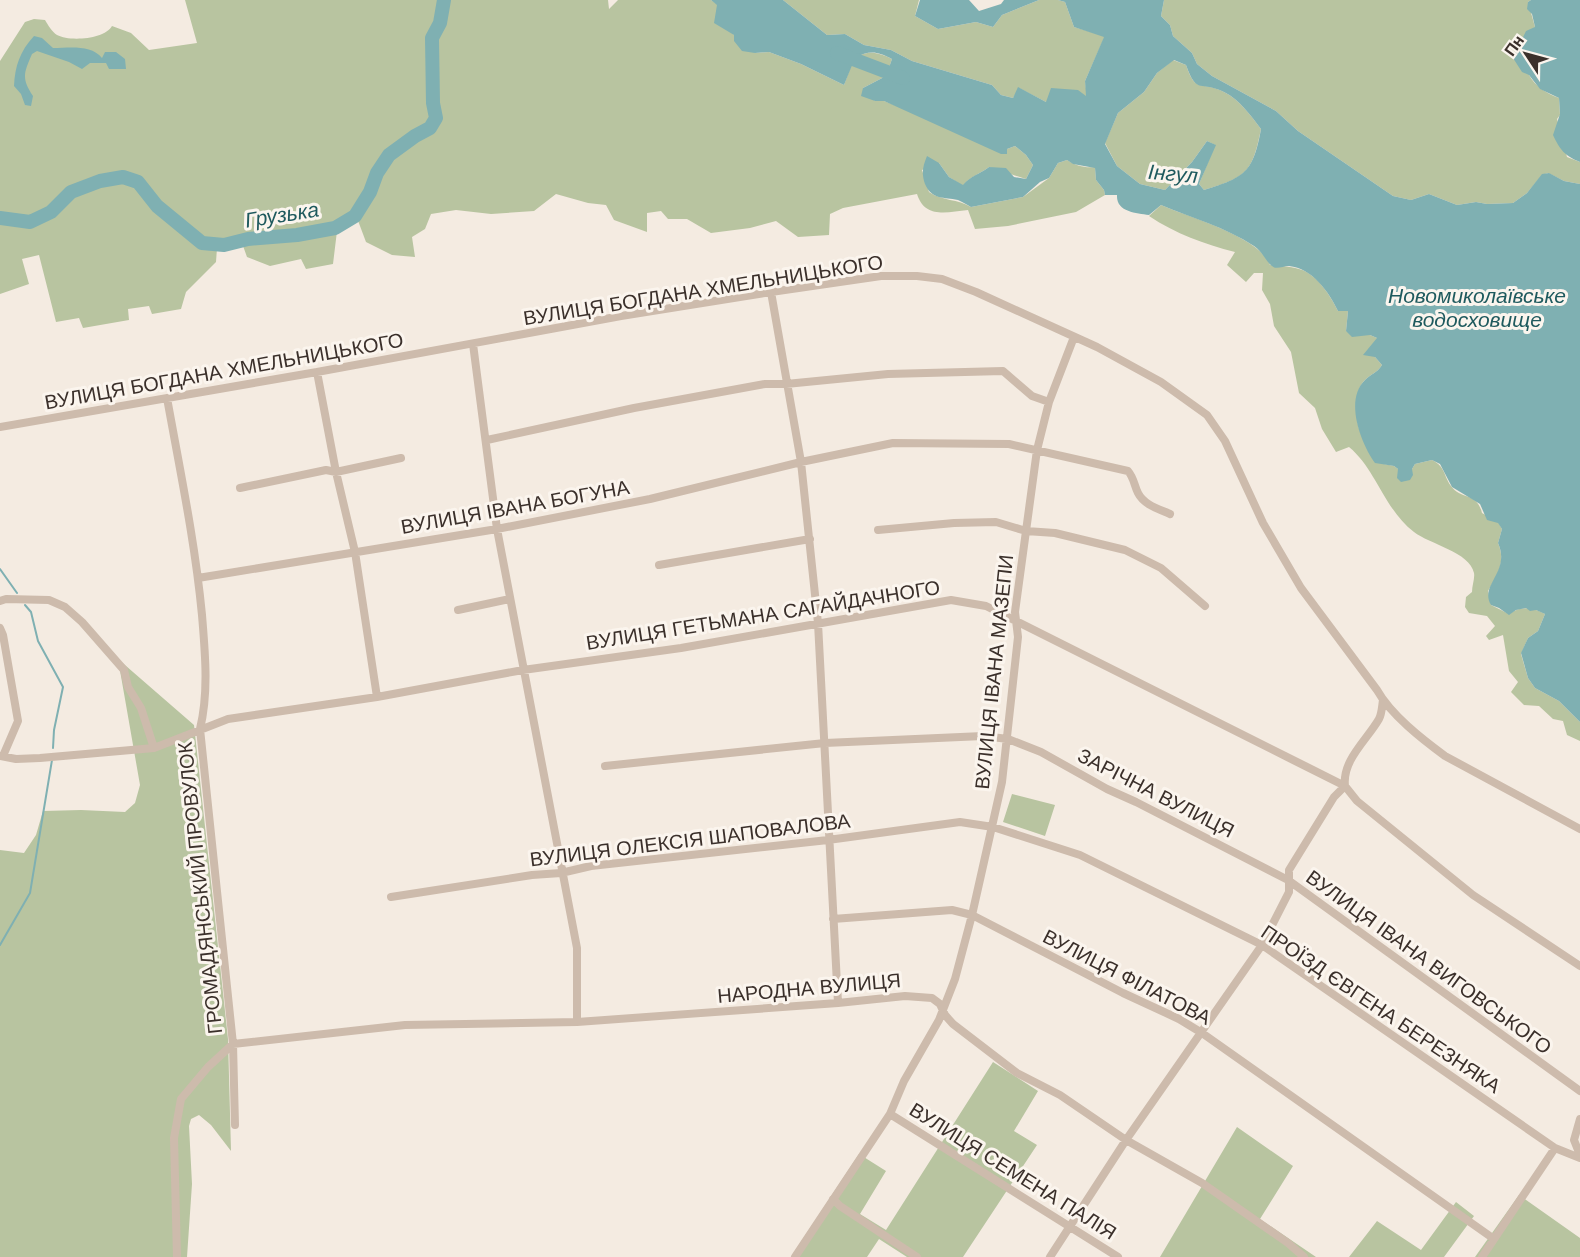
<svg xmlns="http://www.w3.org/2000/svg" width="1580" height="1257" viewBox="0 0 1580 1257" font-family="Arial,sans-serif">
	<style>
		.green { fill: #b8c4a0 }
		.water { fill: #7fb0b2; fill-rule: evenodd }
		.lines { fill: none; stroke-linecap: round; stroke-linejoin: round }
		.stream { stroke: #7fb0b2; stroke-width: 2 }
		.river { stroke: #7fb0b2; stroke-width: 14 }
		.minor { stroke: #cdbbac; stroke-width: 8 }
		.labels { text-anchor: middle; stroke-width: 6; stroke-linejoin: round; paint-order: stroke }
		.street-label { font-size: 20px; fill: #3b302b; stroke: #fbf5ee }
		.water-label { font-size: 21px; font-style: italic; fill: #1f5a5e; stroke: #fbf5ee }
	</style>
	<rect width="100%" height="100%" fill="#f4ebe1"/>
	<path class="green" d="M185,0h423l1,9 9,-9h93l6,4 17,31 21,18 14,-1 32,12 43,21 10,-27c15,-8 23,-6 38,1l-6,17 -23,12 12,13h9l123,48 8,-3 11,9 7,10 -7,14 -37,-12c-9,7 -19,9 -26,19l-14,-9 -10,-14 -17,7 7,22c13,9 29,7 42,15l52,-10 26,-19 9,-15 9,-3c9,6 18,8 28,7l1,13 8,10 1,5 -29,17 -68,14 -33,3 -7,-19c-21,2 -43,9 -51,-16l-74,14 -13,6 -1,21 -31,2 -22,-16 -26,7 -39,5 -24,-14h-19l-7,-8 -14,2v19l-33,-12 -8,-15 -18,-2 -32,-9 -22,17 -43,3 -35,-4 -25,4 -6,15 -13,8 3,20 -23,-2 -26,-13 -9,-24 -20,13 -4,33 -27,5 -5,-10 -31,7 -23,-9 -5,-14 -25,5 -1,14 -30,30 -5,17 -29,5 -3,-8 -21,3 1,11 -46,8 -4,-10 -23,4 -17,-67 -17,4 7,25 -29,10v-233l25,-39 9,-3 11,1c3,5 7,12 12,15 13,7 48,4 55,-9l19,7 18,17 48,-7z
		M783,0h136l-4,16 23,13 38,-7 17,5 9,-12 37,-15h19l7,2 9,25 31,9 -20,45 2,15 -41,6 -27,-14 -6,10 -12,-3 -9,-10 -80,-24 -21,-11 -27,-5 -19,-11 -18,1z
		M1164,0h367l-3,2 7,25 -6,48c6,11 18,19 30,23l1,17 -3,4 10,38 13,5v22l-16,-3 -16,-8 -6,2 -15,18 -14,10 -26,1 -11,-2 -19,3 -28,-11 -18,6 -18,-4 -95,-65 -22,-20 -64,-35 -15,-12 -5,-11 -19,-17 -3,-11 -9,-9z
		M1173,60l13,5c10,30 15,15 38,27 16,8 27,24 37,37 -9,44 -14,48 -57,61l-5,-6 16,-39 -8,-4 -15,21 -27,28 -25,-6 -23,-18 -12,-23 13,-30 26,-21 13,-19z
		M1161,205c27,12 98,31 109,60 9,1 19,1 29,4 18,5 31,26 39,42h10l-2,20 24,4 7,3 -2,19 7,8c-6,9 -10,8 -17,15 -6,6 -8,14 -8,22 -2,33 7,38 27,62l10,2 4,3h14l3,-5 17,-4c14,7 11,15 19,26 10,14 26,6 31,27l16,9 4,7 -4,14c8,19 0,31 -10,48l3,14 18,9c12,-8 23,-7 36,0l-7,17 -10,7 -7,16 7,24 7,10 24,13 21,21v19l-13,-6 -4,-14 -10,-2 -14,-13 -15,-1 -13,-13 7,-10 -9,-11 -6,-36 -14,5 -3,-4 9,-10 -8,-10 -18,-3 -4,-6 1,-10 6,-5c0,-6 3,-14 2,-19 -4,-21 -45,-29 -60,-41 -30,-23 -38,-63 -65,-85l-13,5 -14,-23 -7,-21 -16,-15 -8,-41 -17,-26 -4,-22 -8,-14 1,-17h-9l-8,9 -19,-17 8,-13c-31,-8 -59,-18 -86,-36z
		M118,659l76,66 34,314 3,112 -20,-26 -12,-10 -8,4 -2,7 3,58 -5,73h-187v-407l24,3 12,-18 7,-24 38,-1 44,2 10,-9 5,-18z
		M1012,794l43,11 -10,31 -42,-14z
		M993,1062l45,29 -24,40 23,14 -74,112h-56l-28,-18 -12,18h-76l68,-103 27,17 -26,43 26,16z
		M1237,1127l56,39 -33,53 56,38h-156z
		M1519,1195l61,43v19h-105z
		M1456,1202l18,14 -30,41h-95l28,-36 44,29z"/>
	<path class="water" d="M711,0h72l44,35 18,-1 19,11 27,5 21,11 80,24 9,10 12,3 5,-11 28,15 5,-14 27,2 8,6 -1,-15 19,-44 -30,-10 -9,-25 -7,-2h106l-3,16 9,9 3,11 19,17 5,11 15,12 64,35 22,20 95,65 18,4 18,-6 28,11 19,-3 11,2 26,-1 14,-10 15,-19 7,-1 15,8 16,3v538l-21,-21 -24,-13 -7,-10 -7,-25 7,-15 10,-7 7,-17 -9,-4 -6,1 -4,-3 -10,2 -7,5 -10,-7 -8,-3c-12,-20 20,-33 7,-62l4,-14 -4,-6 -11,-3 -7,-16 -28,-17 -12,-23 -8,-4 -17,4 -3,5 1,6 -3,5 -9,2 -4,-4 1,-9 -4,-3 -19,-3c-14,-19 -31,-63 -10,-83 7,-7 11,-6 17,-15l-7,-8 -12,-2 14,-17 -7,-3 -18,2 -6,-6 2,-20h-10c-9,-19 -26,-43 -49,-45 -6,0 -13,4 -17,0 -6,-4 -9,-14 -18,-20 -29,-19 -62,-28 -93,-41l-12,10c-13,-2 -33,-3 -32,-20h-12l-1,-5 -8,-10 -1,-12 -22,-4 -6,-4 -9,3 -9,15 -9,4 -17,15 -52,10c-4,-2 -8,-5 -13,-7 -14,-3 -26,0 -33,-16 -4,-11 -2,-18 2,-28l12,7 10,14 14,8c7,-9 17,-11 26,-18l17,1 8,9 12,2 7,-14 -7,-10 -11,-9 -8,3v5h-6l-117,-53h-9l-14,-5 2,-8 23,-12 6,-17c-15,-8 -23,-9 -37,-1l-11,27 -43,-21 -32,-12 -14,1 -13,-2 -8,-10v-6l-20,-12 3,-18zM1174,60l12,5c11,31 14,15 38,27 16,8 27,24 37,37 -8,43 -15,48 -57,61l-5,-6 17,-39 -9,-4 -15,21 -27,28 -25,-6 -23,-18 -12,-22 13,-31 26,-21 13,-19z
		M920,0h49l10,11 22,-7 3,-4h35l-37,15 -9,12 -17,-5 -38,7 -23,-13z
		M1531,0h49v162c-15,-6 -20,-12 -27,-27l7,-21 -1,-16 -19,-9 -11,-14 -7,-3 -9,-14 13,-27 9,-4 -3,-13 -5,-5 1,-7z
		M34,36l8,2 11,10c16,0 38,-4 49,10l3,-6h11l9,7 1,10h-17l-3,-6h-16l-8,6 -13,-7 -32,-11 -5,3c-8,19 -11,24 1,42l-2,10 -6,-1 -4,-11 -7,-8c1,-20 6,-35 20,-50z"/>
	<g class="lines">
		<path class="stream" d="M0,569l17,24
			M25,605l6,7 7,29 25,46 -9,43 -1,18
			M0,945l30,-52 22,-133"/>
		<path class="river" d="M837,53l66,25
			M0,218l30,4 21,-10 20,-20 29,-11 23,-4 15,5 19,24 45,37 22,2 24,-6 49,-4 38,-7 20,-12 15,-24 7,-19 12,-18 26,-19 15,-8 6,-10 -3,-15 -1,-65 8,-15 4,-23"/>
		<path class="minor" d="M771,292l30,170 17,161 20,380
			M473,344l24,185 80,419v74
			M317,372l19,100 19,80 22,145
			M167,398c13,72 28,144 35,217 3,37 7,77 -2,114l33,315 2,81
			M0,427l317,-55 304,-56 150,-24 110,-16h36l25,3 34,13 121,55 64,35 46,33 18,26 38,82 38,65 76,102c14,25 45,49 68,66l135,73
			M487,440l147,-32 131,-24h21l102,-10 115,-3 29,25 17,6
			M240,488l86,-18 10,2 65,-14
			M878,530l76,-7 42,-1 30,9 29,2 70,17 36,18 44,38
			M659,565l151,-26
			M198,578l299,-49 153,-30 151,-37 92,-19 116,1 119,27c6,7 6,14 10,22 6,12 21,16 32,21
			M0,601l6,-2 43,1 16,7 17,15 42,48 4,17 13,21 13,40
			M458,610l52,-11
			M0,628l3,7 15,86 -15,35
			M0,756l16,3 24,-1 114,-10 74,-29 149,-22 146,-27 158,-22 270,-48 35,6 359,180 12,15 116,94 107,71
			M605,766l220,-23 158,-7 25,3 33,13 66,37 29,13 152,78 292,211
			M391,897l141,-22 29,-2 30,-7 237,-26 132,-18 33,5 87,28 182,90 293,203 25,10
			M833,919l119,-9 20,5 151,78 56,26 23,14 292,206
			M890,1114l228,143
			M1580,1119l-6,21 6,15
			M833,1199l7,7 77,51
			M177,1257l-3,-119 7,-39 27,-32 25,-23 172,-19 172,-3 261,-19 67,-7 27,2 8,6 5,11 8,9 64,49 43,22 66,45 76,43 86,60 16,14
			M795,1257l95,-143 14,-33 35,-61 16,-41 17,-64 30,-133 16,-145 -3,-25 22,-162 12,-48 25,-65
			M1050,1257l76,-117 136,-195 27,-53v-22l45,-73 11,-11c-3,-26 22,-46 34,-67 3,-6 3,-13 4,-19
			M1482,1257l73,-109"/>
	</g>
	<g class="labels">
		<g class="street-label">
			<text transform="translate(703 290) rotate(-9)" y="7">ВУЛИЦЯ БОГДАНА ХМЕЛЬНИЦЬКОГО</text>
			<text transform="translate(224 371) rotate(-10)" y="7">ВУЛИЦЯ БОГДАНА ХМЕЛЬНИЦЬКОГО</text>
			<text transform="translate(515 507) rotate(-10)" y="7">ВУЛИЦЯ ІВАНА БОГУНА</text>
			<text transform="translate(763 615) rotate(-9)" y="7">ВУЛИЦЯ ГЕТЬМАНА САГАЙДАЧНОГО</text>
			<text transform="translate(994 672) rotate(-84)" y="7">ВУЛИЦЯ ІВАНА МАЗЕПИ</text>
			<text transform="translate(1156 793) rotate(27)" y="7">ЗАРІЧНА ВУЛИЦЯ</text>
			<text transform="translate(690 840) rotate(-7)" y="7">ВУЛИЦЯ ОЛЕКСІЯ ШАПОВАЛОВА</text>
			<text transform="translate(200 888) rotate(-96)" y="7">ГРОМАДЯНСЬКИЙ ПРОВУЛОК</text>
			<text transform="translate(1429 962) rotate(36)" y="7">ВУЛИЦЯ ІВАНА ВИГОВСЬКОГО</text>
			<text transform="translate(1127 977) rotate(27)" y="7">ВУЛИЦЯ ФІЛАТОВА</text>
			<text transform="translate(809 988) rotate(-5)" y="7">НАРОДНА ВУЛИЦЯ</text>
			<text transform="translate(1381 1009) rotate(34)" y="7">ПРОЇЗД ЄВГЕНА БЕРЕЗНЯКА</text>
			<text transform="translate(1013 1171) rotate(32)" y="7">ВУЛИЦЯ СЕМЕНА ПАЛІЯ</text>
		</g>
		<g class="water-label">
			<text transform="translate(1173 174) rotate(5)" y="7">Інгул</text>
			<text transform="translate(282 215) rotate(-9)" y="7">Грузька</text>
			<text x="1477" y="303">Новомиколаївське<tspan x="1477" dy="24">водосховище</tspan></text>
		</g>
	</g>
	<g transform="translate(1526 54) rotate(306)" stroke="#fbf5ee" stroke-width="4.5" paint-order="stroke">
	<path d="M0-4.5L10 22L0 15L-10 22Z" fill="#3b302b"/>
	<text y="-9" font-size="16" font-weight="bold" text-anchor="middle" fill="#3b302b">Пн</text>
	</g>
</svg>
